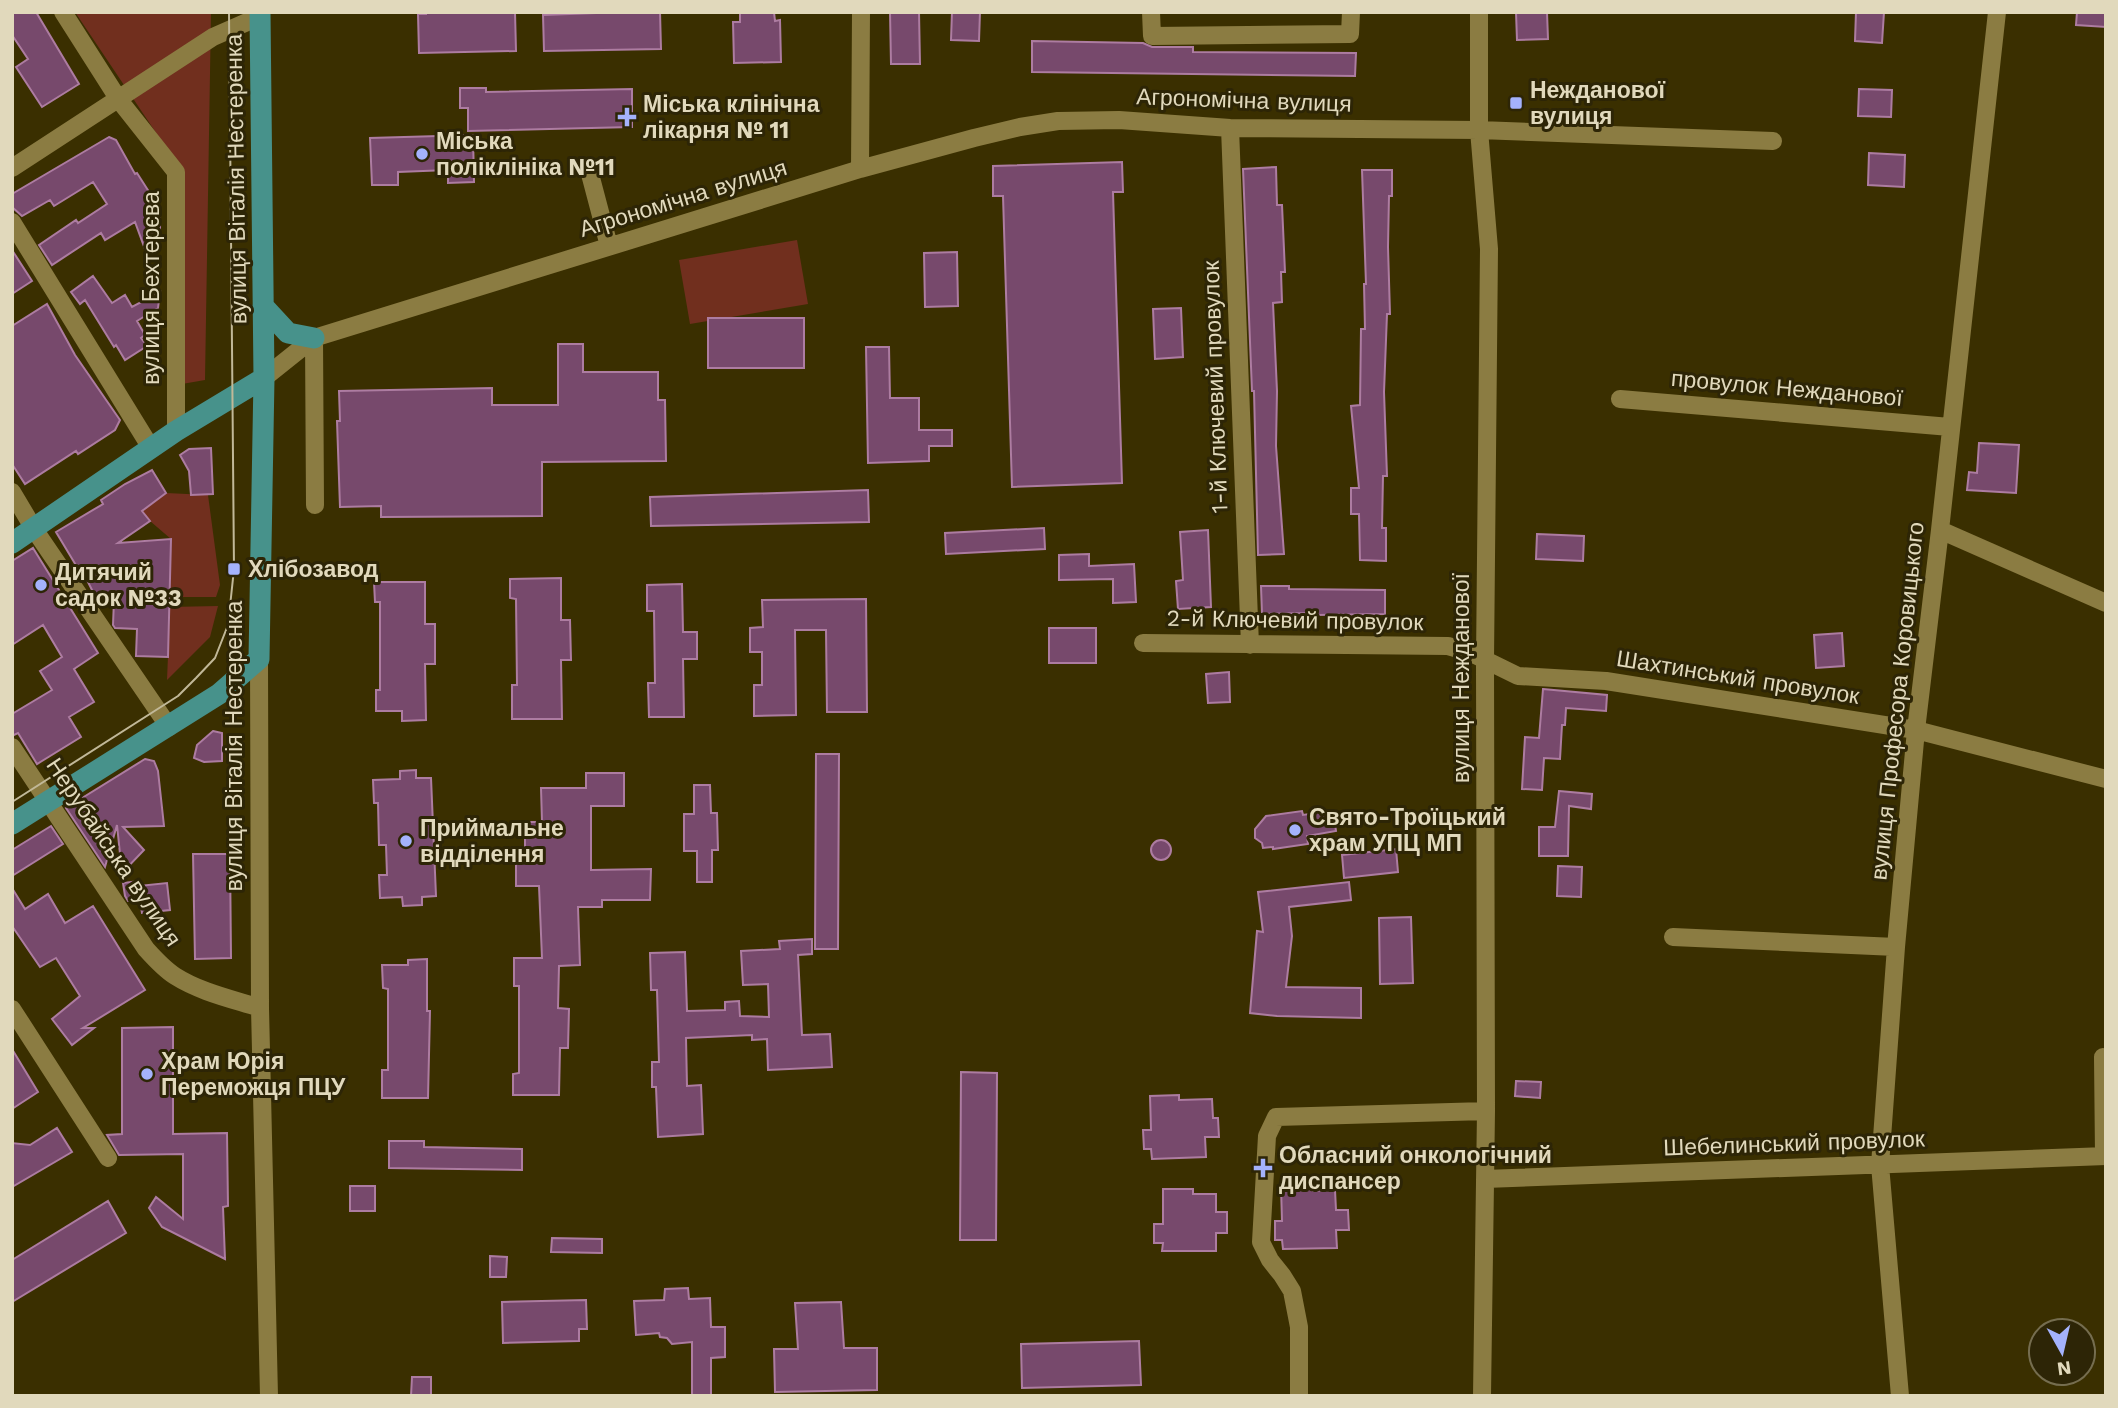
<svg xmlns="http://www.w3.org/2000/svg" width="2118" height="1408" viewBox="0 0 2118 1408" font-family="'Work Sans',sans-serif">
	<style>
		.green { fill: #712f1e }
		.building { fill: #77496c; stroke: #ad7ca1; stroke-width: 2 }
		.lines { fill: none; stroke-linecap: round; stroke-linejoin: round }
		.minor { stroke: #8b7c42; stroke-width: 18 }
		.major { stroke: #47928b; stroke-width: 21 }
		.tram { stroke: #c1b898; stroke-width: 2 }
		.poi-dot { fill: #a4b2fc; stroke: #2d2506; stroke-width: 2.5 }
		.labels { text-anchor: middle; stroke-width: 6; stroke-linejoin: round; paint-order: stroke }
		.poi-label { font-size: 23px; font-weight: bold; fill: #e1d9bc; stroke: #2d2506; text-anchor: start }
		.street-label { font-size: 23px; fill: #e1d9bc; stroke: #2d2506 }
	</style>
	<rect width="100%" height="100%" fill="#3a2f00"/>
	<path class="green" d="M75,12h136l-6,368 -23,4 -1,-214z
		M797,240l11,64 -118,20 -11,-64z
		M166,493l42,2 12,90 -4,12h-46l1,-58 -21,-18 -8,-10z
		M218,606l-8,31 -43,43 3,-73z"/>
	<path class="building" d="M12,12h24l43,72 -37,23 -26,-40 12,-8 -16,-24z
		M426,12h89l1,39 -97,2 -1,-39h8z
		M623,12h37l1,37 -117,2 -1,-36z
		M740,12h34l1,9 5,-1 1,42 -47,1 -1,-41h7z
		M890,12h29l1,52h-29z
		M952,12h28l-1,29 -28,-1z
		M1516,12h31l1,27 -31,1z
		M1856,12h28l-2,31 -27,-2z
		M2077,12h29v15l-30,-2z
		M1032,41l111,2 9,4h41v5l163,1 -1,23 -323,-4z
		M460,88h26v4l146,-3v38l-164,4v-23h-8z
		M1859,89l33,1 -1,27 -33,-1z
		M473,135l1,47 -26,1v-13l-50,2v13h-26l-2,-47z
		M109,137l7,3 19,34 2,-1 23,36v34l-14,9 -11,-30 -30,18 -4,-7 -49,32 -13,-20 37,-25 2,3 29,-19 -14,-22 -39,24 -4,-6 -28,16 -10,-9v-13z
		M1869,153l36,2 -1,32 -36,-2z
		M1122,162l1,30h-10l9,291 -110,4 -9,-291h-10v-30z
		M1276,167l1,38h5l3,67h-4l1,30 -9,1 4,88 -1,55 8,108 -26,1 -4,-164h-2l-9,-222z
		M1362,170h30v26h-3l-1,51 2,67h-3l-3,78 3,84h-4l-1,52h4v33l-26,-1 -1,-46h-8v-26h8l-8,-82 9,-1 1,-76h4l-1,-45h2z
		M12,250l20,31 -20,13z
		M957,252l1,54 -33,1 -1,-54z
		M93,276l19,27 13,-8 7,12 28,-15 -2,16 -21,13 8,14 -4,3 6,8 -22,14 -9,-15 -2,2 -29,-47 -5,4 -9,-12z
		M47,304l28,51 45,65 -5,10 -37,24 -2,-3 -51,33 -13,-20v-138z
		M1181,308l2,49 -28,2 -2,-50z
		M708,318h96v50h-96z
		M558,344h25v28h75v28h7l1,61 -124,1v54l-161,1v-11l-41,1 -3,-86h3l-1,-30 153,-3v17h66z
		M866,347h23l1,51h29v32h33v16h-23v15l-61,2z
		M1979,443l40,2 -3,48 -49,-3 2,-18 8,1z
		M211,448l2,46 -22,1 -2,-24 -9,-16 9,-6z
		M152,470l14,23 -24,18 8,10 -32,22 53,-4 -3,118 -32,-1 1,-27 -22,-1 -2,-3 1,-25 -14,6 -18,-36 -2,2 -24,-40 47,-28 -2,-4 24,-16z
		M868,490l1,32 -218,4 -1,-29z
		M1044,528l1,21 -99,5 -1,-21z
		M1208,530l3,77 -33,2 -2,-28 7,-1 -3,-48z
		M1537,534l47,2 -1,25 -47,-2z
		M33,548l65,105 -24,16 20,33 -25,15 12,20 -44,27 -19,-31 -6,3v-22l40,-24 -12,-19 22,-14 -19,-32 -31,20v-84z
		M1089,554v12l45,-2 2,38 -23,1v-24l-54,1v-25z
		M561,578v42h9l1,40h-10l1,59h-50v-34h5l-1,-86 -6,-1v-19z
		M374,582h51v42h10v40h-10l1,56 -24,1v-10h-26v-21h4v-88h-5z
		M682,584l1,48h14v27h-14l1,58h-35l-1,-34h7l-1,-72h-7v-26z
		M1261,586h28v3l96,1v24l-69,1v-2l-54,1z
		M866,599l1,113h-40l-1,-82h-31l1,85 -42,1v-31h8v-33h-12v-24l13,-1 -1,-27z
		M1049,628h47v35h-47z
		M1842,633l2,33 -28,2 -2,-33z
		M1229,672l1,30 -22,1 -2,-29z
		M1543,689l64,6 -1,16 -40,-3 -1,17h-3l-2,34 -16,-1 -2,32 -20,-1 3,-52 14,1z
		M213,731l9,2v28l-18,1 -10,-4 3,-13z
		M816,754h23l-1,195h-23z
		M145,759l9,2 4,10 6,55 -41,1 21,23 -22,23 -5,-48 -12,42 -39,-59z
		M416,770v8h15l5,118 -14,1v8l-19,1 -1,-9 -22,1 -1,-23h8l-1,-30h-7l-1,-42h-4l-1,-23 27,-1v-8z
		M586,773h38v33h-33v64l60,-1 -1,31h-48v7h-24l2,58 -21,1 -1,42 11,1 -1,39h-8l-1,47h-46v-21l6,-1v-87h-5v-28h28l-3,-72h-23v-25h9v-39h17l-1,-34h45z
		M694,785h16l1,28h6l1,37h-6v32h-15v-31h-13v-37h10z
		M1559,791l33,3 -1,15 -22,-3 -1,50h-29v-29h16z
		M1302,811l1,4 27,-4 1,6h3l2,14 -29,5 1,8 -35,5v-2l-10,1 -1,-5 -7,-5v-9l11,-13z
		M51,826l12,18 -51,32v-26z
		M1151 850a10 10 0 1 1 20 0a10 10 0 1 1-20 0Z
		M1396,849l2,23 -54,6 -2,-23z
		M193,854h37l1,104 -36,1z
		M1558,866l24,1 -1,30 -24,-1z
		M138,881l1,5 28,-3 3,27 -28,3 -2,-13 -12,1 -3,-5 -2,-13z
		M1349,882l2,18 -62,7 3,29 -6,51 75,1v30l-84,-2 -27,-3 7,-82 6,1 -5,-40z
		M12,888l13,21 23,-15 17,29 28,-17 52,84 -62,38h11l-22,17 -20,-26 28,-23 -24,-38 -16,9 -28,-41z
		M1411,917l2,66 -33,1 -1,-66z
		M812,939v15l-14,1 4,80 28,-1 2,33 -64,3 -1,-31 -15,1v-5l-66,3 1,48 14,-1 2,49 -45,3 -2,-50h-4v-25h7l-2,-72h-6l-1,-37 35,-1 2,59 38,-1v-8l14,-1 1,15 29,1 -1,-33 -25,1 -2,-34 39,-2 -1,-8z
		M427,959v52h3l-2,87h-46v-28h6v-81l-5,-1 -1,-23h26v-5z
		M173,1027v107l54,-1 1,73 -5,1 2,52 -63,-32 -13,-19 7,-11 27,22v-65l-64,1 -12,-20 15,-1v-106z
		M12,1049l26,43 -26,17z
		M961,1072l36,1 -1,167h-36z
		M1516,1081l25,1 -1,16 -25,-2z
		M1179,1095v5l33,-1 1,19h5l1,19h-14l1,20 -54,2 -1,-10h-7l-1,-19h8l-1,-34z
		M57,1128l15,24 -60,35v-44l18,2z
		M389,1141h35v6l98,2v21l-133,-2z
		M350,1186h25v25h-25z
		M1281,1187h32v4l22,-1 1,20h12l1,20h-13l1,18 -54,1 -1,-9h-7v-19h7z
		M1163,1189h30v5h23v18h11v21h-11v18h-54l1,-8h-9v-19h9z
		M108,1201l18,32 -114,69v-42z
		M552,1238l50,1v14l-51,-1z
		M490,1256l17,1 -1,20h-16z
		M688,1288l1,11 21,-1 1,29h14v30l-14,1v38h-19v-54l-20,2 -5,-6 -7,-1 -1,-4 -23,2 -2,-34 30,-1 1,-11z
		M586,1300l1,29h-8v12l-76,2 -1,-41z
		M841,1302l3,46h33v42l-102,2 -1,-43h24l-3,-46z
		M1139,1341l2,44 -119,3 -1,-44z
		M412,1377h19v19h-20z"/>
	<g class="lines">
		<path class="minor" d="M63,12l56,88 57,72v259
			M1151,12l1,24 198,-2 1,-22
			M1479,12v118l10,119 -4,412 1,450 -4,285
			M1230,128l20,517
			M12,168l201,-131 48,-21
			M860,169l1,-157
			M590,174l19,72
			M12,222l139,226
			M314,338l1,167
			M264,378l50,-40 546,-169 114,-31 46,-11 38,-6 61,-1 111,8 249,2 294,11
			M1620,399l330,28
			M12,492l22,37 135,198
			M1940,530l166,73
			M1143,643l305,3 21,6 49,24 88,5 310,49 190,49
			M259,659l1,349 9,388
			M12,747l134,202c9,10 18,20 29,27 25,16 57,23 85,32
			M1673,937l223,10
			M12,1009l96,149
			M2103,1057l1,99
			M1485,1179l621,-23
			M1299,1396v-69l-7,-36 -10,-16 -12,-15 -9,-18 6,-106 9,-19 210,-6
			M1900,1396l-20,-231 16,-218 20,-217 24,-200 57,-518"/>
		<path class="major" d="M263,306l25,27 26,5
			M12,543l164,-112 88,-53
			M12,824l207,-130 40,-35 5,-281 -4,-366"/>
		<path class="tram" d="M12,802l166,-106 18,-18 19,-20 13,-33 6,-56 -5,-557"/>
	</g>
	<g class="poi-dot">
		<rect x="1509" y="96" width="14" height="14" rx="3.5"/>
		<path d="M623.5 106.5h7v7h7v7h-7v7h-7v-7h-7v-7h7z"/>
		<circle cx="422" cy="154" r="7"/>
		<rect x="227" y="562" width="14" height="14" rx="3.5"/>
		<circle cx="41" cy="585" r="7"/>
		<circle cx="1295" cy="830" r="7"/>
		<circle cx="406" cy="841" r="7"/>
		<circle cx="147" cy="1074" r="7"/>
		<path d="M1259.5 1157.5h7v7h7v7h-7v7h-7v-7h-7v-7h7z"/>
	</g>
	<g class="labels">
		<g class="poi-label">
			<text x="1530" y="98">Нежданової<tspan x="1530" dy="26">вулиця</tspan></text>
			<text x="643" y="112">Міська клінічна<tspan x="643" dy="26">лікарня № 11</tspan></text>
			<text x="436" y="149">Міська<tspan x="436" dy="26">поліклініка №11</tspan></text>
			<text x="248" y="577">Хлібозавод</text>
			<text x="55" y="580">Дитячий<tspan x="55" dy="26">садок №33</tspan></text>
			<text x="1309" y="825">Свято-Троїцький<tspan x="1309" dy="26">храм УПЦ МП</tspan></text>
			<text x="420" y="836">Приймальне<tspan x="420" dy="26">відділення</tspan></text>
			<text x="161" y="1069">Храм Юрія<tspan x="161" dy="26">Переможця ПЦУ</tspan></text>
			<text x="1279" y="1163">Обласний онкологічний<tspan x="1279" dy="26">диспансер</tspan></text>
		</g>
		<g class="street-label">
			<text transform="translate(1244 100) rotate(2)" y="8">Агрономічна вулиця</text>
			<text transform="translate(236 179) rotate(-91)" y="8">вулиця Віталія Нестеренка</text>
			<text transform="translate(683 198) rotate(-17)" y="8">Агрономічна вулиця</text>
			<text transform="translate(151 288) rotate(-90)" y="8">вулиця Бехтерєва</text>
			<text transform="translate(1215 387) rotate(-92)" y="8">1-й Ключевий провулок</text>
			<text transform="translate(1787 388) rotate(5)" y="8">провулок Нежданової</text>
			<text transform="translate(1295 620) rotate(1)" y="8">2-й Ключевий провулок</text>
			<text transform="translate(1738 677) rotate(9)" y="8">Шахтинський провулок</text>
			<text transform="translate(1461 678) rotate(-90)" y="8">вулиця Нежданової</text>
			<text transform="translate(1897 701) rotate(-84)" y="8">вулиця Професора Коровицького</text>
			<text transform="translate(234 746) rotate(-90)" y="8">вулиця Віталія Нестеренка</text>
			<text transform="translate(114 852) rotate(56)" y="8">Нерубайська вулиця</text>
			<text transform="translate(1794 1143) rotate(-2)" y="8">Шебелинський провулок</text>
		</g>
	</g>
	<rect width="2118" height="1408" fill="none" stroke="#e1d9bc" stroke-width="28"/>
	<g transform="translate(2062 1352) rotate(172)"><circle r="33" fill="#2d2506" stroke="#756d4f" stroke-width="2"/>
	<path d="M0-5L12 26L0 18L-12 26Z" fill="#a4b2fc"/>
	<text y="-10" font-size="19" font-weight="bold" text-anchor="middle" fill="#e1d9bc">N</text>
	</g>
</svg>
